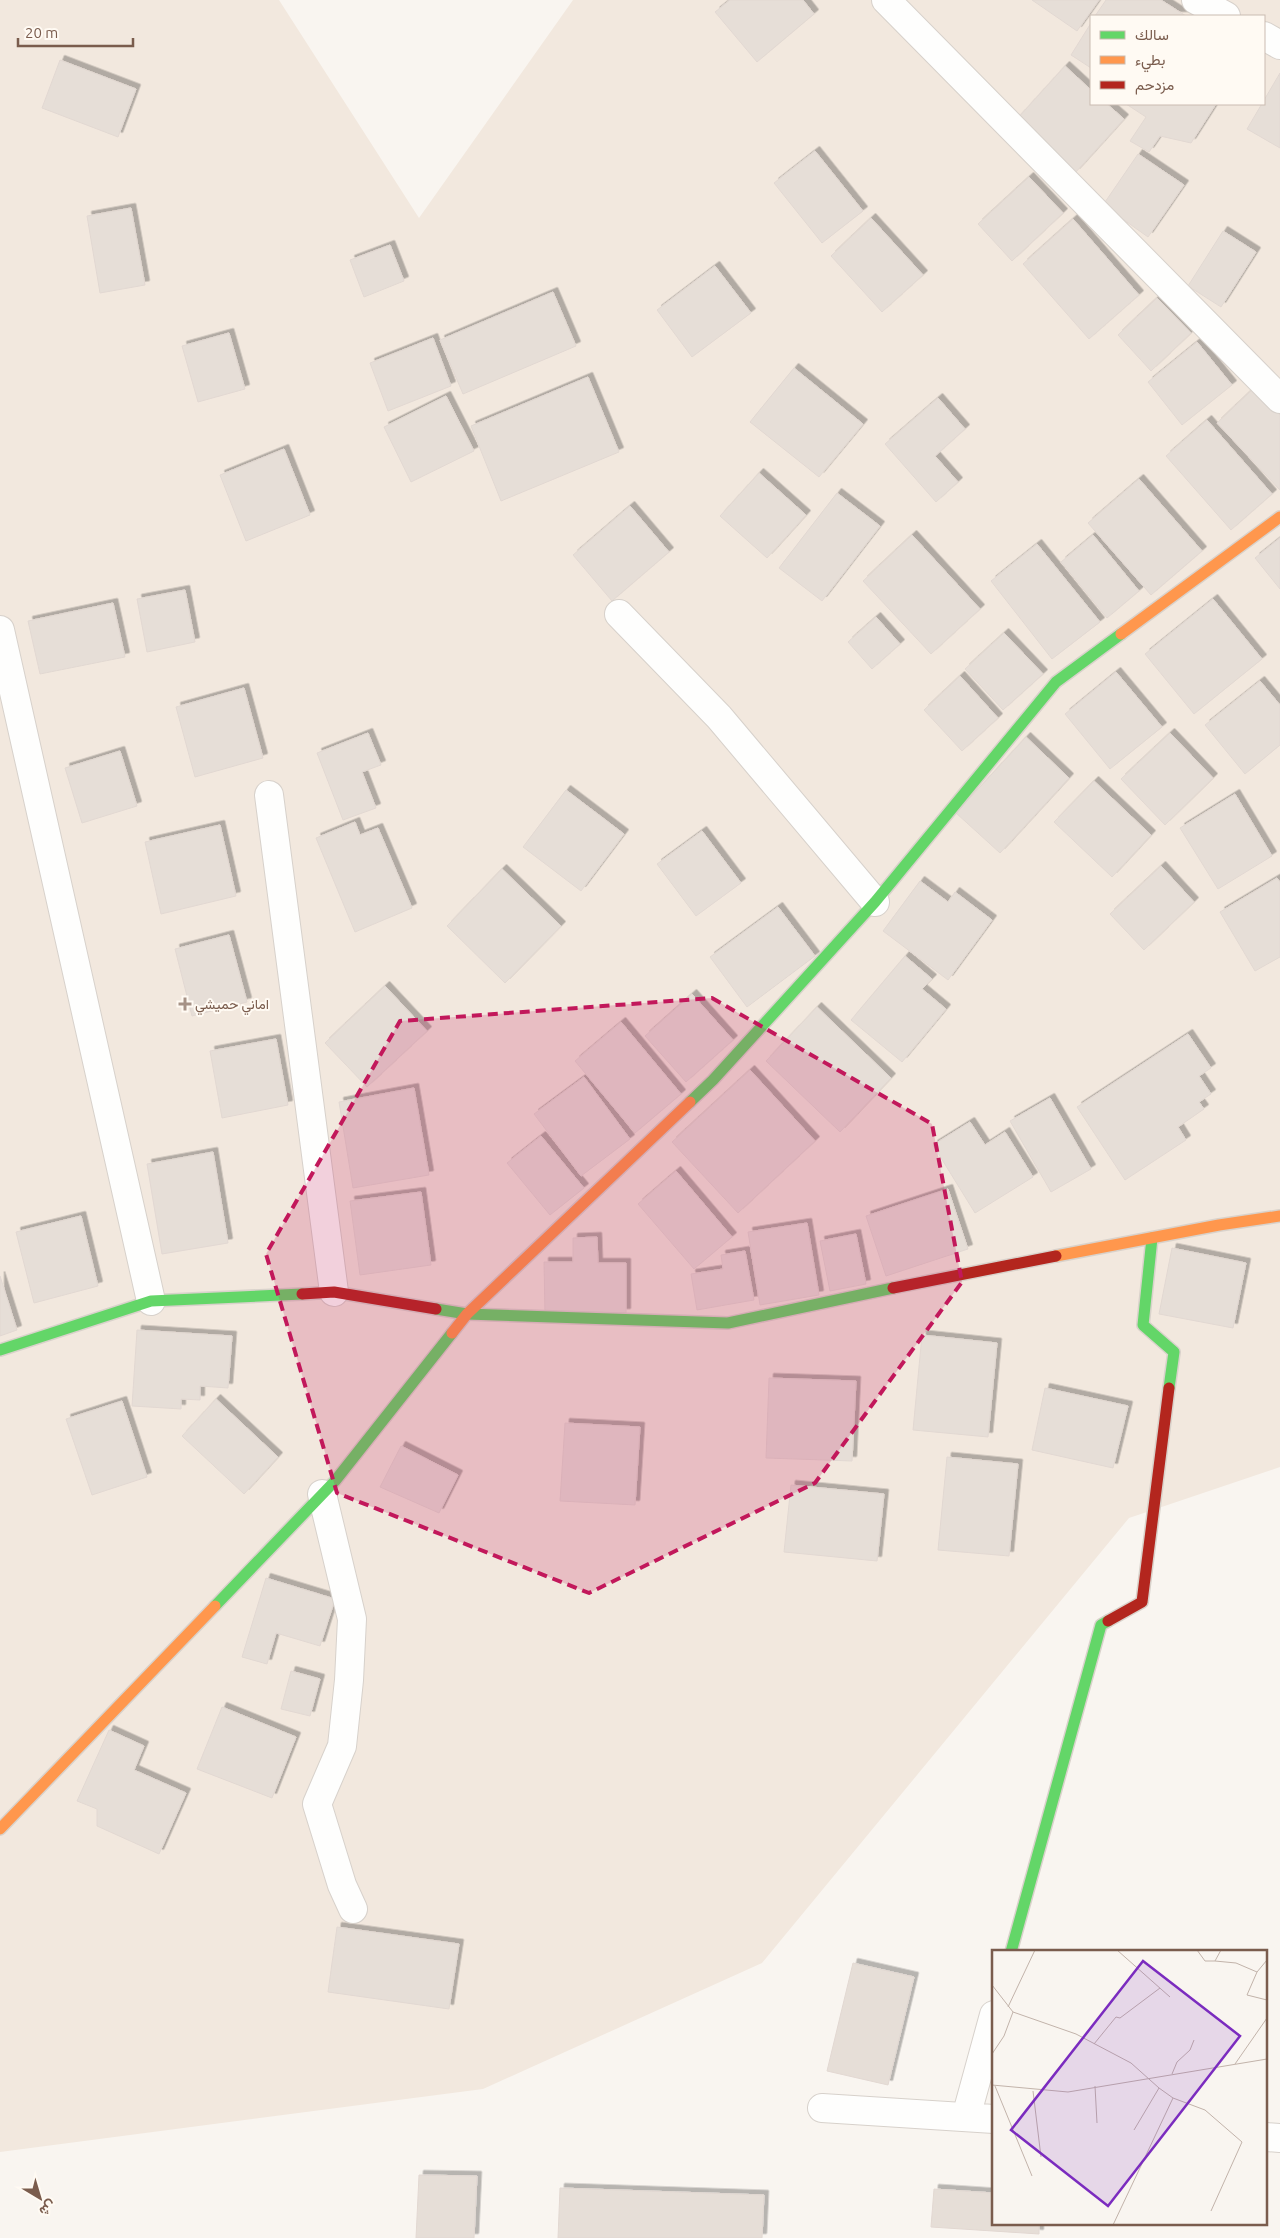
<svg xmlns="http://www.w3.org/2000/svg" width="1280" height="2238" viewBox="0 0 1280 2238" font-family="Ubuntu,Vazirmatn,sans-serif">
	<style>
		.residential { fill: #f2e8de; fill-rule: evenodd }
		.building { fill: #e6ded7; stroke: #e2d8d2; filter: url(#shadow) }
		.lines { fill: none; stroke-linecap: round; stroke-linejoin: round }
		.street-casing { stroke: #d7d1cb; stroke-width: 30 }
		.fast-casing { stroke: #d9d2cb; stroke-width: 14 }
		.slow-casing { stroke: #d9d2cb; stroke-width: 14 }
		.jam-casing { stroke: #d9d2cb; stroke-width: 14 }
		.street { stroke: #fefefd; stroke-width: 28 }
		.fast { stroke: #63d668; stroke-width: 11 }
		.slow { stroke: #ff974d; stroke-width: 11 }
		.jam { stroke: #b3261e; stroke-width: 11 }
		.marked { fill: #c2185b; fill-opacity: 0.2; stroke: #c2185b; stroke-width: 4; stroke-dasharray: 10 6; stroke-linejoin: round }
		.poi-dot { fill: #a69286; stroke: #fffaf3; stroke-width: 2 }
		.labels { text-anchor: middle; stroke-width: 4; stroke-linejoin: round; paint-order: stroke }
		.poi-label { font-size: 14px; fill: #7a5c4d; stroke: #fffaf3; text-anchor: start }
		.inset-road { fill: none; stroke: #c2b3aa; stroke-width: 1 }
		.view { fill: #7b2cbf; fill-opacity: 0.15; stroke: #7b2cbf; stroke-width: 2.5 }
		.inset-edge { fill: none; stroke: #7a5c4d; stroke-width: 2.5 }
	</style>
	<defs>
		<filter id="shadow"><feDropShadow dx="4.5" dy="-4.5" stdDeviation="0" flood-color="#0004"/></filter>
	</defs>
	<rect width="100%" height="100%" fill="#f9f5f0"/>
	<path class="residential" d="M0,0h279l140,218 154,-218h707v1467l-151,51 -367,445 -279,126 -483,63zM1091,16h173v88h-173z"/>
	<path class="building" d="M730,0h73l11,14 -57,48 -42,-50z
		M1032,0h67l-22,31z
		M1106,0h55l25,16h-91z
		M1091,23v45l-20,-13z
		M60,60l76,29 -18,48 -76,-29z
		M1065,66l26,24v14h16l17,15 -49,54 -59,-53z
		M1280,73v75l-33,-19z
		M1126,104h90l-25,39 -31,-7 -11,16 -19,-11 16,-24z
		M815,151l48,60 -41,32 -48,-60z
		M1138,154l46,31 -36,52 -45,-32z
		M1029,177l34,36 -51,48 -34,-37z
		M131,208l14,77 -45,8 -13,-77z
		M871,218l52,57 -41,37 -51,-56z
		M1073,219l66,76 -50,44 -66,-75z
		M1223,231l33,21 -35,55 -33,-21z
		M390,245l14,36 -40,16 -14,-37z
		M715,266l36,47 -59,44 -35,-47z
		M553,292l23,54 -113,48 -23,-54z
		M1157,298l34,35 -40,38 -33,-36z
		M229,333l16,56 -47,13 -16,-56z
		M433,338l18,48 -63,25 -18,-48z
		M1197,342l35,43 -50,40 -34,-43z
		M794,368l69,56 -44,53 -69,-55z
		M588,377l31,75 -118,49 -30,-75z
		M1254,388l26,27v75l-63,-67z
		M446,396l28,55 -63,31 -27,-55z
		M938,398l27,31 -30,27 23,26 -22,20 -51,-58z
		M1207,420l65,74 -41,36 -65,-74z
		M284,449l26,66 -64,26 -26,-66z
		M759,473l47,42 -39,43 -47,-42z
		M1139,479l63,72 -51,44 -63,-72z
		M837,493l43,33 -58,75 -43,-33z
		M630,506l39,46 -57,49 -39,-46z
		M912,535l68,74 -49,45 -68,-73z
		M1093,535l46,56 -32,27 -46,-56z
		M1280,538v51l-25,-31z
		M1037,544l63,78 -48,37 -61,-78z
		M185,590l10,52 -48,10 -10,-53z
		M1213,599l49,60 -68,55 -49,-60z
		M113,603l12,54 -85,17 -12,-53z
		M876,617l24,27 -28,25 -24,-27z
		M1004,633l39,41 -40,36 -38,-41z
		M1116,672l46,55 -52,42 -45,-55z
		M960,676l38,42 -36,33 -38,-41z
		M1260,681l20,24v40l-35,29 -40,-49z
		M244,688l19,70 -68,19 -19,-70z
		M368,733l13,32 -19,7 14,36 -33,12 -26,-67z
		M1170,733l43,45 -48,47 -44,-46z
		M1026,737l43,41 -69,75 -44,-40z
		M120,751l17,55 -55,17 -17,-55z
		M1094,781l57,54 -39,42 -58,-55z
		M566,790l58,44 -43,57 -58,-44z
		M1235,794l37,62 -54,33 -38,-61z
		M355,822l5,13 18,-7 34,80 -57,24 -39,-94z
		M220,825l16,71 -75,18 -16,-72z
		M702,831l39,52 -45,33 -39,-52z
		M1161,866l33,36 -50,48 -34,-36z
		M502,869l59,57 -56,57 -58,-57z
		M1277,878l3,4v75l-25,14 -35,-59z
		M920,881l28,21 7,-10 37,28 -44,60 -65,-49z
		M778,907l37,49 -68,51 -37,-50z
		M229,935l18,67 -55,14 -17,-67z
		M905,956l27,23 -10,10 24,20 -44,53 -51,-42z
		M385,986l42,45 -60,56 -42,-44z
		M692,994l41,46 -47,42 -41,-46z
		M817,1007l74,71 -51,54 -74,-71z
		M621,1022l60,72 -46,39 -60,-72z
		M1188,1034l23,34 -12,8 12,18 -12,8 5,7 -26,18 8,13 -61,40 -48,-73z
		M276,1039l12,66 -66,13 -12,-67z
		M750,1070l65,71 -77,72 -66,-71z
		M584,1077l46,62 -49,37 -47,-62z
		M414,1088l15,87 -76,13 -14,-86z
		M1050,1098l41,71 -40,23 -41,-71z
		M970,1122l15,23 20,-13 28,45 -58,36 -42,-68z
		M541,1136l43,52 -34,27 -43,-52z
		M213,1152l15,91 -66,11 -15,-90z
		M676,1171l56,66 -38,32 -56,-65z
		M948,1189l20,60 -82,27 -20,-60z
		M421,1192l10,73 -71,10 -10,-74z
		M81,1216l17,70 -64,17 -18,-71z
		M807,1223l12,72 -59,10 -12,-73z
		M856,1234l10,50 -36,7 -10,-50z
		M597,1237l1,26h28v50l-81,1 -1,-52h29v-24z
		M1172,1248l74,15 -13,65 -74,-14z
		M745,1251l9,49 -57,10 -6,-36 32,-5 -2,-14z
		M0,1276l17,54 -17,6z
		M137,1330l95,6 -4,52 -28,-2v14l-19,-1v10l-49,-3z
		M922,1335l75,8 -9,94 -75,-7z
		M769,1378l87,3 -4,80 -86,-3z
		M1045,1388l83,18 -15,62 -81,-18z
		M216,1399l62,58 -34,37 -62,-58z
		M122,1401l25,76 -55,18 -26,-76z
		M565,1423l75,4 -5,78 -75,-4z
		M401,1446l57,29 -19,38 -59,-26z
		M947,1457l71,7 -9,92 -71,-6z
		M791,1485l93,9 -7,67 -93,-9z
		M266,1578l69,21 -15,47 -44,-13 -9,31 -25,-7z
		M291,1671l29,8 -10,37 -29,-7z
		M222,1707l74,30 -24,61 -75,-29z
		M109,1730l35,16 -10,24 52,23 -27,61 -62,-28v-17l-20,-8z
		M337,1927l122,17 -10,65 -121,-17z
		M853,1963l61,14 -26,108 -61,-14z
		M419,2175l58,1 -3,62h-58z
		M560,2188l204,7 -2,43h-204z
		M934,2189l60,4v31h45v10l-108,-7z"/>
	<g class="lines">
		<g class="street-casing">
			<path id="street" d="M886,0l394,399
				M1196,0l30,16
				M1264,36l16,9
				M619,614l100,103 156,185
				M0,630l151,671
				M269,795l65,497
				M322,1494l30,125 -3,61 -7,66 -25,58 25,81 11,24
				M822,2108l172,11
				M966,2117l28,-102
				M1266,2137l14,1"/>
		</g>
		<g class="fast-casing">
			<path id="fast" d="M690,1102l23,-22 162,-178 181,-220 65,-48
				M1152,1238l-9,87 31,27 -5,36
				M436,1309l31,5 261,9 165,-35
				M0,1350l151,-49 151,-7
				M215,1606l120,-125 117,-148
				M1011,1952l90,-327 7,-4"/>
		</g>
		<g class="slow-casing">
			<path id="slow" d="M1121,634l159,-117
				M1056,1256l163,-31 61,-9
				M452,1333l15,-19 223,-212
				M0,1829l215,-223"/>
		</g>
		<g class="jam-casing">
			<path id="jam" d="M893,1288l163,-32
				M302,1294l32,-2 102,17
				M1108,1621l34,-19 27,-214"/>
		</g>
		<use href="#street" class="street"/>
		<use href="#fast" class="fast"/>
		<use href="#slow" class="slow"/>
		<use href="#jam" class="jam"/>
	</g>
	<path class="marked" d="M712,998l220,126 30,158 -147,201 -226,110 -252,-100 -71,-239 134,-233z"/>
	<path class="poi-dot" d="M182.5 996.5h5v5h5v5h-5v5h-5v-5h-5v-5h5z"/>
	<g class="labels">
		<g class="poi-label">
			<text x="195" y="1009">اماني حميشي</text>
		</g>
	</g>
	<g transform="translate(992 1950)">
		<rect width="275" height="275" fill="#f9f5f0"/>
		<path class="inset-road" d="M125,0l53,47M205,0l8,11h10l6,-11M223,11l21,2 21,9 10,-12M265,22l-10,23 20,5M0,35l21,27 63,22 55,29 28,25 14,10 32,12 37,32 -31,69M16,57l27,-57M102,94l22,-27 4,1 40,-30M0,104l12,-18 9,-24M243,114l32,-46M180,124l5,-12 13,-12 4,-10M0,135l76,7 199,-33M3,136l37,90M103,136l2,37M41,141l8,66M142,180l25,-42M121,275l60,-127"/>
		<path class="view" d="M151,11l97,75 -132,170 -97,-76z"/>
		<rect width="275" height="275" class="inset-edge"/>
	</g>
	<rect x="1090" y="15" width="175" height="90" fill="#fffaf3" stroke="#cabbb1"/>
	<rect x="1100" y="31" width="25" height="8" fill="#63d668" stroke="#cabbb1"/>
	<text x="1135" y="40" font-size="15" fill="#7a5c4d">سالك</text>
	<rect x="1100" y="56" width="25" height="8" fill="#ff974d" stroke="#cabbb1"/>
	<text x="1135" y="65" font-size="15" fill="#7a5c4d">بطيء</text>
	<rect x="1100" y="81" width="25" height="8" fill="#b3261e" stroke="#cabbb1"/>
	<text x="1135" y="90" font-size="15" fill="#7a5c4d">مزدحم</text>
	<g transform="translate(40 2198) rotate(142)" stroke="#fffaf3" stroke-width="4" paint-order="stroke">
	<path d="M0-4L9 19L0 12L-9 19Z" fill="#7a5c4d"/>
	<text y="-8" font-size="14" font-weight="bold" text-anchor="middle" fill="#7a5c4d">ش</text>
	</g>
	<path d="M18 38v8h115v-8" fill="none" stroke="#7a5c4d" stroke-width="2.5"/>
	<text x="25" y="38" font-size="15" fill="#7a5c4d" stroke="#fffaf3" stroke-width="4" paint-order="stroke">20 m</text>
</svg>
